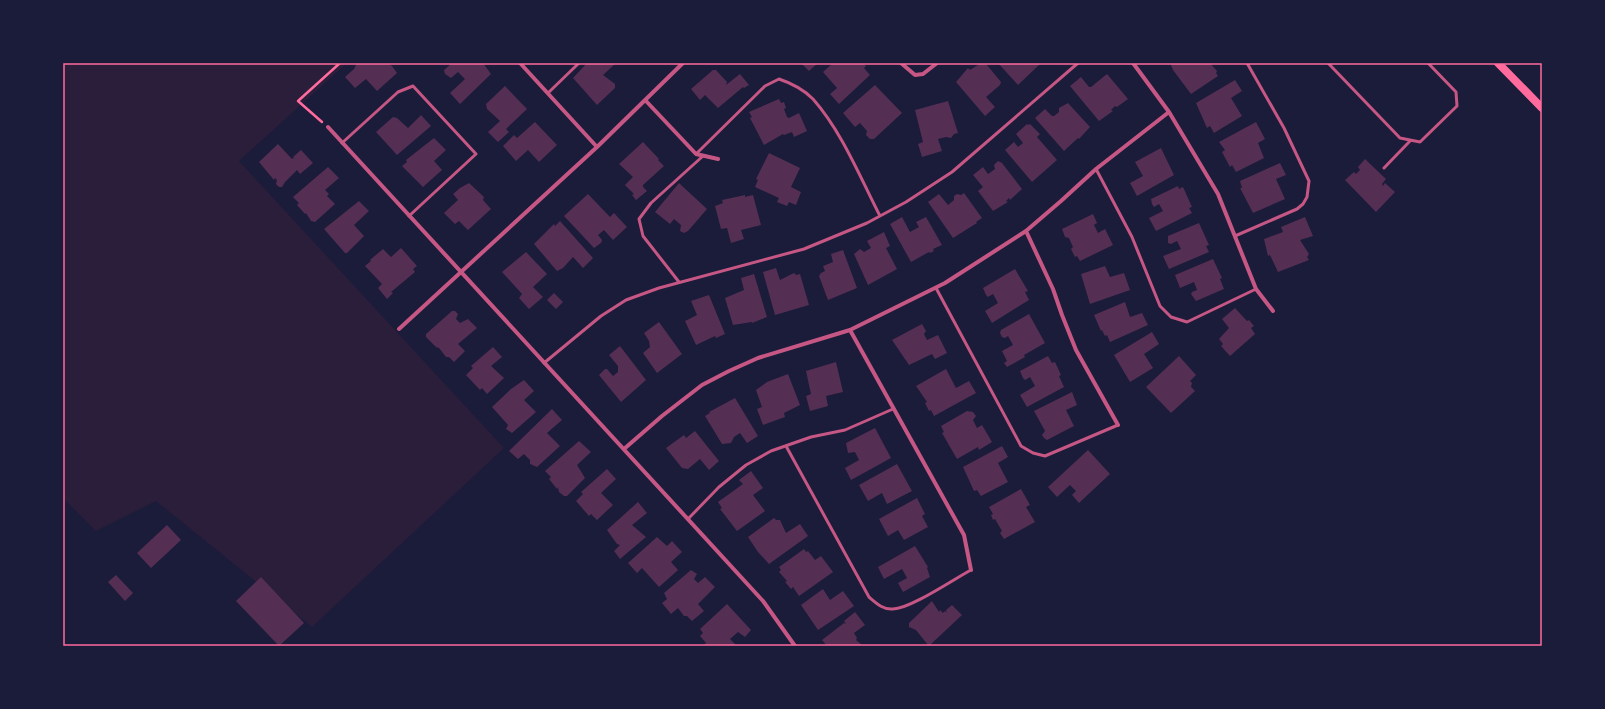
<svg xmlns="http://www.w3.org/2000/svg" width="1605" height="709" viewBox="0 0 1605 709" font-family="Barlow,sans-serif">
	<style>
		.green { fill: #2a1e3b }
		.building { fill: #542f53 }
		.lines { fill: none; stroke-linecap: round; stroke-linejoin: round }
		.path { stroke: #ff6b9d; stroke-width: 2.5 }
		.service { stroke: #c65784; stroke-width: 3 }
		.minor { stroke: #c65784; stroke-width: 4 }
		.secondary { stroke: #ff6b9d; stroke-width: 8 }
		.neatline { fill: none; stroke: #ff6b9d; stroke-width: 1.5 }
	</style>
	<rect width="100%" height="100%" fill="#1b1b3a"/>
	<path class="green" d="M63,63h284l-108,98 265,287 -192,179 -156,-126 -60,30 -33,-33z"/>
	<path class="building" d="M357,63h30l5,3 5,7 -20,18 -11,-12 -11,9 -10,-11 9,-8z
		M452,63h31l8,11 -31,30 -10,-11 15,-14 -7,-7 -7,6 -6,-4 -1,-4z
		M587,63h29l-13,12 12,9v4l-18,17 -24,-27z
		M801,63h17l-9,8z
		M833,63h30l3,3 -2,2 6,7 -31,29 -9,-10 7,-6 -14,-16z
		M981,63l6,2 14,17 -1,3 -14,12 9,10 -10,9 -29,-34 12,-14 2,2z
		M998,63h41l1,1 -22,21z
		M1174,63h36l7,8 -1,2 2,3 -27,18 -18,-24 -2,-5z
		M713,70h3l11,12 -1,3 14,-11 9,11 -5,3 -1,-1 -25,21 -13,-13 -5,5 -9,-11z
		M1107,74l21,25 -11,8 -2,-1 -4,4 2,1 -14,10 -29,-35 11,-9 8,10h2z
		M1235,80l7,11 -11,7 11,18 -28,17 -4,-7 -3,2 -11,-25z
		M875,85l27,28 -28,26h-4l-4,-4 1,-4 -7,-8 -5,4 -12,-14z
		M505,86l22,23 -21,20 3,3 -11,10 -10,-10 12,-11 -13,-12 -1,-5z
		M779,99l2,4 3,-1 2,6 -2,1 3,8 2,1 10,-5 8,18 -13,6 -2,-5 -8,3 -1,-1 -19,11 -14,-27 2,-1 -3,-5z
		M948,101l10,32 -4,1 -3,4 -5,-1 -8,2 4,12 -20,6 -4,-13 5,-2 -8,-32z
		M1068,103l22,24 -11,12 -1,-1 -14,13 -29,-33 10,-9 7,7h2l5,-4v-4z
		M421,115l10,11 -34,29 -21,-23 17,-15 4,1 11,10z
		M535,122l22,23 -18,17 -11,-12 -12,11 -13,-15 11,-11 3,3z
		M1256,122l9,17 -7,4 6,15 -28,14 -4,-7 -2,2 -8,-15 3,-2 -6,-8z
		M1027,124l1,1 2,-1 10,10 -3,3 20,23 -25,22 -27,-32 9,-8 4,5 5,-4 -7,-9z
		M434,138l12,12 -12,11 8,9 -19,17 -21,-21 5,-4 -1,-2z
		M643,142l16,17 -1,1 6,6 -21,19v2l4,4 -11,9 -4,-5 2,-1 -9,-9 8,-8 -14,-13z
		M278,144l14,15 1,-1 2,1 -2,-2 8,-7 12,13 -13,11 -3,-4 -12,12 -3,5h-3l-3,-3 1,-4 -2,-2 -1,2 -15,-18z
		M1161,148l13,27 -37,21 -7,-13 13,-7 -8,-14z
		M769,153l31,15 -9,19 10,5 -5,13 -7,-3 -2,4 -10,-4 2,-4 -24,-11 3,-7 -2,-1z
		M1365,159l21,20 -4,5 1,2 2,-3 10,9 -19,20 -31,-32 9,-8 2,2 4,-4 -2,-3z
		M998,161l4,2 20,26 -12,11 -1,-2 -3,3 2,1 -15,9 -15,-20 5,-4 -10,-12 10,-8 5,7 7,-5 -1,-4z
		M1280,163l6,12 -10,4 9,20 -32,14 -13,-25h2l-2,-7z
		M328,167l11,11 -14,12 4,4 -2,2 8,8 -20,18 -4,-1 -5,-8 -1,1 -8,-9 2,-2 -6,-6z
		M469,183l15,14 -1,3 8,9 -23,21 -9,-9 -4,3 -11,-11 14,-13 -5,-6 7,-6z
		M679,183l28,26 -19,22 -4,2 -4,-2 1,-6 -7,-6 -4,5 -15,-12z
		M1178,186l1,3 4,-2 9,20 -3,1 3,5 -36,18 -7,-13 14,-7 -4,-7 -5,3 -2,-3 -1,-5z
		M964,193l18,25 -6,4 1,1 -24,15 -25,-36 11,-8 9,11 6,-5v-4l3,-2 4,1z
		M588,194l22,23 4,-4 13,14 -14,13 -9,-10 -6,5 4,5 -1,3 -7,5 -30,-32z
		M745,195v2l8,-2 8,30 -20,5 3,9 -13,4 -4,-15 -6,1 -6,-23 8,-3 -1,-3z
		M359,201l10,10 -15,14 10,11 -17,17h-2l-21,-24z
		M1093,214l4,9 -3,2 4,8 7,-4 8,16 -33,16 -3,-5 -2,1 -4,-8 2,-2 -4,-9 -4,-1 -3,-8z
		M902,217l8,15 9,-5 -3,-5 10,-5 16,28 -9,4 1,2 -4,2 -1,-1 -18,10 -21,-38z
		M1305,217l8,19 -13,4 9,14 -2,3 2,3 -31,12 -8,-17 -2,1 -4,-17 19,-7 -2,-5z
		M560,221l33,37 -10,10 -10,-11 -10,11 -6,3 -23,-27 20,-20 1,2z
		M1199,223l10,22 -3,1 3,6 -40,17 -6,-13 18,-7 -4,-8 -6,3 -3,-1v-7z
		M884,232l6,14 -4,2 11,21 -29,16 -14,-31 6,-5 4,3 7,-4 -4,-7z
		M401,248l16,18 -4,3 2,3 -24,20 2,1 -6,6 -9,-11 4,-4 -17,-18 6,-5 -1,-1 13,-11 8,8z
		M843,250l14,38 -29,12 -9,-24 2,-3 4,-2 -2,-5 10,-4 -2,-8z
		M526,252l21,22 -14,13 10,10 -14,12 -10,-11 3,-4 -20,-22z
		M1213,259l9,19 -2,1 4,10 -28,12 -5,-7 1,-2 5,-2 -3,-8 -14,6 -5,-13z
		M1105,266l5,11 14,-4 6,17 -40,14 -9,-30z
		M776,268l4,12 14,-7 2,2 4,-1 9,31 -34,10 -12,-43z
		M1015,269l13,22 -3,1 4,8 -37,23 -7,-12 13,-8 -5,-9 -5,3 -2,-2 -3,-7z
		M754,274l13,43 -15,6v-1l-19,3 -8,-27 19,-8 -3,-12z
		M554,293l9,9 -7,7 -9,-9z
		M709,295l16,39 -9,4 -1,-2 -19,9 -11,-24 12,-6 -6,-14z
		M1125,302l5,15 12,-4 6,12 -38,17 -3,-7 -2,1 -3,-6 -1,1 -7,-16z
		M1235,308l12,13 2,-1 5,6 -3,2 4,6 -25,22 -9,-10 2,-2 -4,-5 10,-11 -7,-9z
		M452,311h3l3,3 -2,5 4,4 8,-4 9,9 -19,16 7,7 -11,11 -5,-5h-3l-7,-9 -3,-1 -10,-10v-3z
		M1029,314l16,29 -21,12 1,2 -18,10 -3,-4 3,-2 -5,-10 11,-6 -5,-9 -3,2 -3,-1 -2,-4 1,-3z
		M659,322l23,32 -25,19 -14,-20 7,-6 -1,-6 -5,-8z
		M922,324l4,7 -2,3 3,6 11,-5 9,18 -12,6 -3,-5 -23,11 -17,-25z
		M1152,332l7,12 -15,10 9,14 -23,14 -16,-27z
		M620,346l26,34 -25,22 -22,-27 6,-6h2l6,7 5,-4v-6l-9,-11z
		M493,347l9,10 -11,9 13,12 -17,16 -5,-6 -2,2 -14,-15 7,-7 -2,-2z
		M1048,356l4,7 3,-1 6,13 -2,1 5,11 -37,20 -7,-12 15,-9 -5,-9 -5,3 -2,-2 -3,-7z
		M1179,356l17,19 -6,6 2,2 -1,4 4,4 -24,22 -25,-26z
		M836,362l7,30 -17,4 2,10 -18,5 -4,-15 5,-2 -5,-23z
		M946,369l10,19 13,-7 7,12 -42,23 -3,-6 -2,1 -4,-8 2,-1 -11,-16z
		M788,374l12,31 -16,8 1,4 -22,8 -6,-16 5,-2 -6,-17 11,-8z
		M524,380l10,11 -10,9 12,12 -24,21 -6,-4 2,-4 -16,-18 19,-18z
		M1072,392l5,13 -11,5 8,16 -27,14 -3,-2 -2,-3 3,-4 -11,-20z
		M735,398l23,38 -11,7 -7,-10 -6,4 -3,6 -9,1 -17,-28 5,-3 -1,-1z
		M552,409l10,11 -15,13 13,13 -23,21 -7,-3v-4l-6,-6 -6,5 -9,-8z
		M967,411l6,1 3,4 -3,4 4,8 5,-3 10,17 -13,8 -1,-3 -21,12 -15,-26 2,-1 -3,-6z
		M875,428l16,30 -40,22 -6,-12 14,-8 -4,-8 -7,1 -2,-10z
		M695,431l24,30 -10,9 -9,-11 -12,10 -6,-1 -16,-20 18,-13 2,3z
		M579,441l12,11 -14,13 8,13 -18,18h-3l-5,-4 -1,-5 -1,2 -8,-10 2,-2 -6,-6z
		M1002,446l6,11 -10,6 10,19 -27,14 -4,-6 -3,1 -11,-24z
		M1088,450l22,24 -31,29 -7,-8 4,-4 -6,-6 -13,12 -9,-10z
		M897,464l15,27 -25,13 -5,-11 -14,8 -9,-16z
		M607,469l9,10 -15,14 12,12 -16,15 -6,-6 -2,2 -13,-15 7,-7 -2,-2z
		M751,471l12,17 -10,7 12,16 -28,20 -17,-22 2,-1 -4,-6 25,-18 -4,-4z
		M1021,489l9,16 -4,2 9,15 -31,17 -4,-6 2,-2 -7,-12 -2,1 -2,-5 2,-1 -4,-7z
		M917,498l8,16 -3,2 6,11 -24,13 -6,-10 -10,6 -9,-17z
		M638,502l9,11 -15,12 14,12 -26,22 -6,-8 6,-6 -3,-1 -10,-14z
		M774,518l2,2h4l6,13 14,-9 8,12 -39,28 -11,-12 -10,-15z
		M167,525l14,15 -30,28 -14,-15z
		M657,537l10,9 5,-5 10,11 -11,10 7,8 -19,17 -17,-19 -5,5 -9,-10z
		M915,546l13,21 -1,1 3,9 -27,15 -5,-9 9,-5 -5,-9 -18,10 -6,-12z
		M804,549l2,3 2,-1 7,9 6,-4 12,16 -34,24 -6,-9 -2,2 -6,-7 2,-1 -8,-9 2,-2 -2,-3z
		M691,570l6,4 -3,5 4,4 7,-6 10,10 -17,17 6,7 -12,10 -5,-5h-3l-6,-8 -7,6 -9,-11 5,-4 -3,-6z
		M116,575l17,18 -8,8 -17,-19z
		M261,577l43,46 -25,23 -43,-45z
		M823,589l7,11 13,-9 11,15 -36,24 -17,-25z
		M932,601l7,11 1,-2 3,3 2,-2 2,2 -1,-3 6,-5 10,10 -32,30h-2l-12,-15 -7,-3v-4z
		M727,604l24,26 -6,7 -7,-5 -8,7 7,7h-34l3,-3 -6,-7 3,-3 -3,-4z
		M855,612l10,13 -11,8 3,5 -1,2 7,6h-36l-5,-6 22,-17 2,1 -2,-3z"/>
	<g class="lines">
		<path class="path" d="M322,122l-24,-21 42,-38"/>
		<path class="service" d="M1328,63l72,75 20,4 37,-36 -1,-14 -28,-29
			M548,93l31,-30
			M342,143l56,-51 15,-6 63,68 -67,62
			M696,154l69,-68 14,-7c12,4 24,10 34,20 29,33 47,78 67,117
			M1384,168l26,-27
			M1096,169l36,68 28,69 11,11 16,5 69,-33
			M1235,236l62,-27 6,-5 4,-7 2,-16 -25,-53 -37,-65
			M679,282l-36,-46 -4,-17 12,-16 52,-47
			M936,288l85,158 12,7 12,3 73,-31
			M544,363l57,-47 25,-16 33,-12 145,-39 63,-26 39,-21 46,-30 126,-109
			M786,446l83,151c7,6 14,13 24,12 17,0 61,-30 78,-39
			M688,519l31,-32 27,-22 25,-14 40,-14 34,-7 48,-21"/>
		<path class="minor" d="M520,63l77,84
			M901,63l14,12 8,-1 14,-11
			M1133,63l36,49 49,82 38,95 17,22
			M646,101l50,53 22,5
			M328,127l435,474 32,45
			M1026,231l27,58 9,26 14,35 42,75
			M399,329l198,-182 86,-84
			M850,330l114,205 7,35
			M624,449l38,-33 40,-31 27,-14 29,-13 92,-28 95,-47 81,-52 35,-30 35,-32 73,-57"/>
		<path class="secondary" d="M1498,63l44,45"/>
	</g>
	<rect width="1605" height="709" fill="none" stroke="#1b1b3a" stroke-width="128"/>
	<rect x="64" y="64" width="1477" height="581" class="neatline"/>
</svg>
